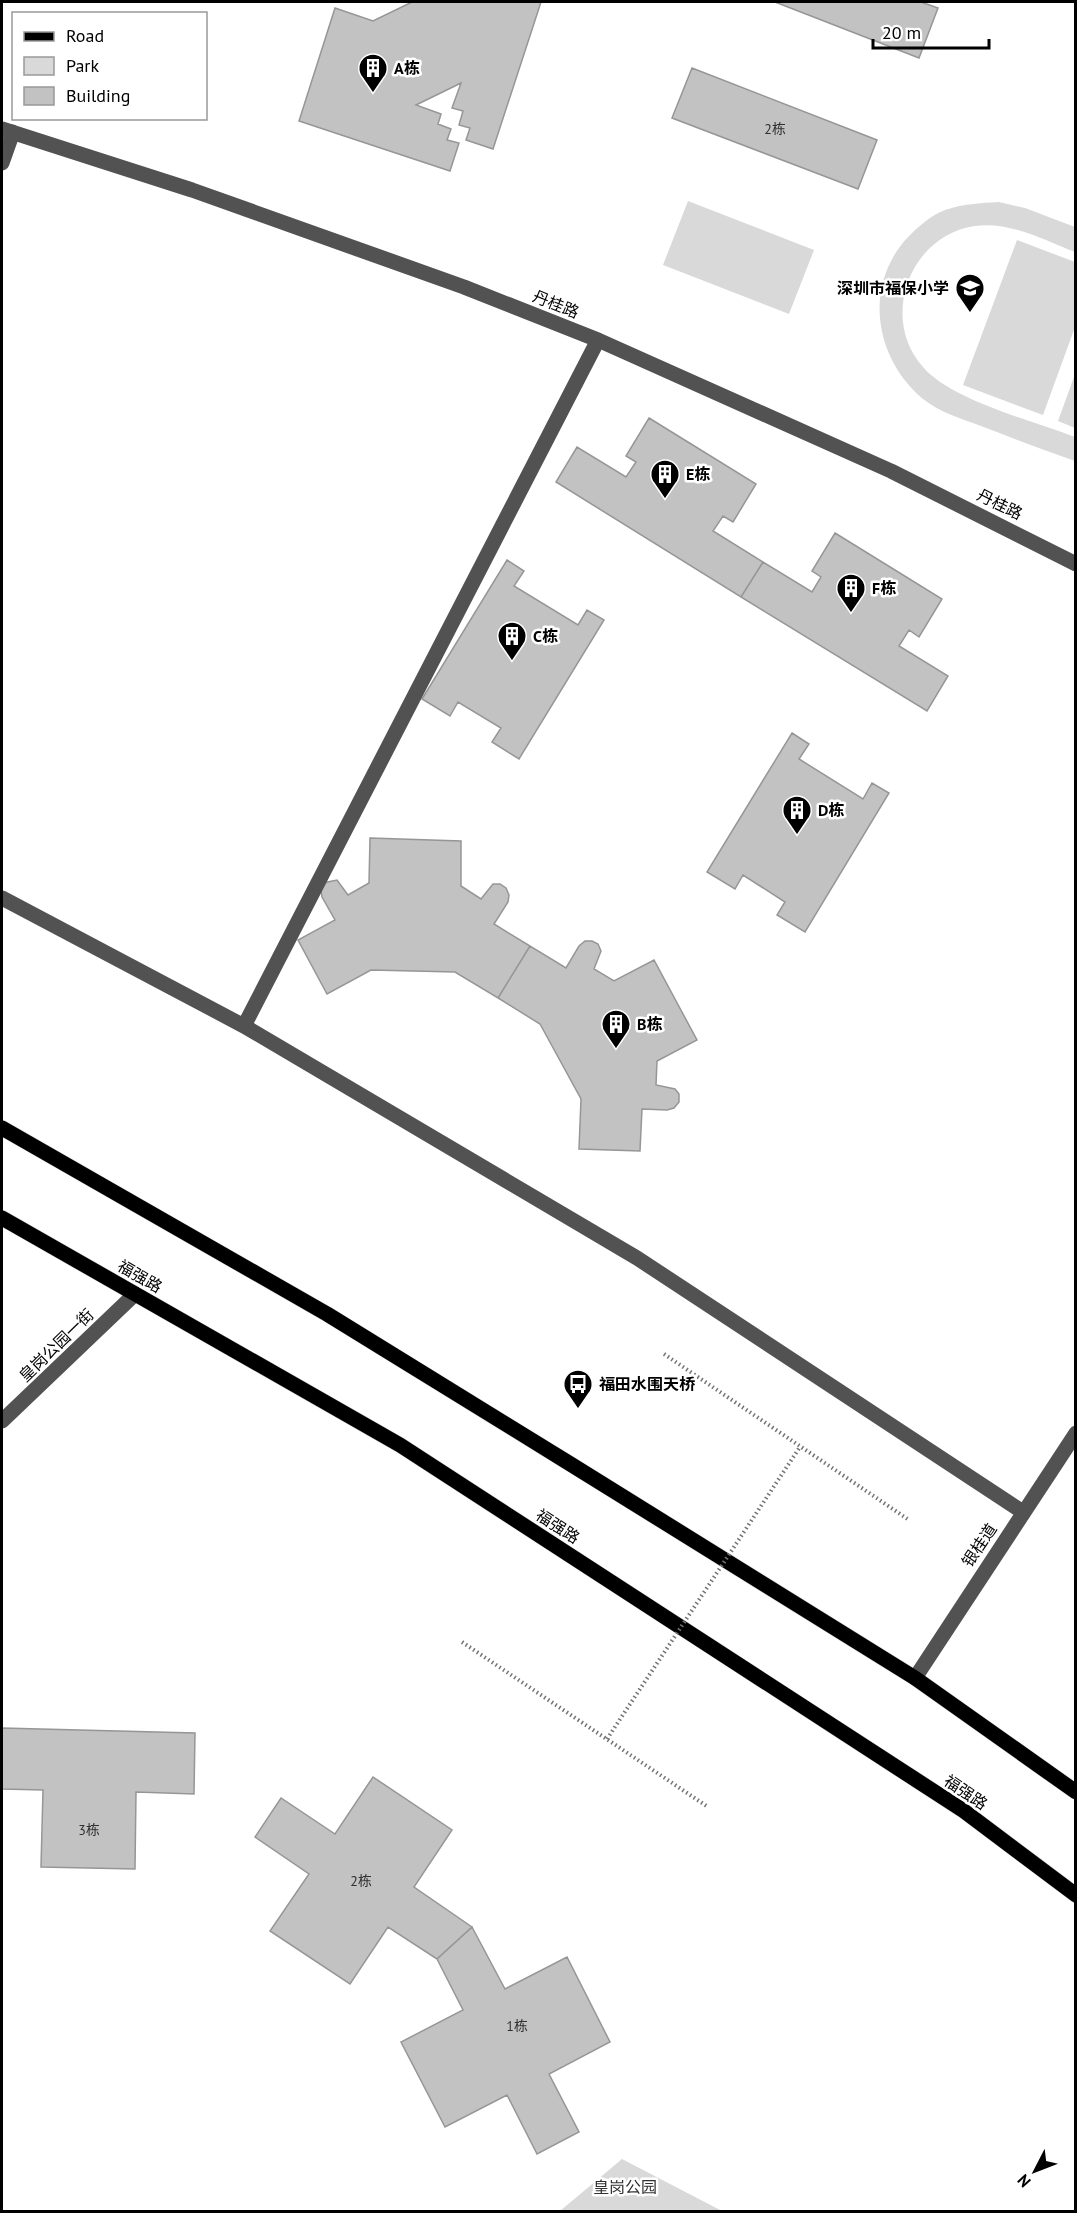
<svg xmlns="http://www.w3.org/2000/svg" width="1077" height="2213" viewBox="0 0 1077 2213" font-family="'PT Sans','Noto Sans SC',sans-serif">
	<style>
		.green { fill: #d9d9d9 }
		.building { fill: #c2c2c2; stroke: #969696; stroke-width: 1.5 }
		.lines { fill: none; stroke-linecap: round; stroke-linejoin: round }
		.major-casing { stroke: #dbdbdb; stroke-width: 16 }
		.path { stroke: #747474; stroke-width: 4; stroke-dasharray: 1.5 3; stroke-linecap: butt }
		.minor { stroke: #525252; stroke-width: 15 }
		.major { stroke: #000; stroke-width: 15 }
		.path-bridge { stroke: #747474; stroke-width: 4; stroke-dasharray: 1.5 3; stroke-linecap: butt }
		.labels { text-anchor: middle; stroke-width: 5; stroke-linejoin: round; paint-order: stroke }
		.number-label { font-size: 14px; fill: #303030 }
		.poi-label { font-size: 16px; font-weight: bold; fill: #000; stroke: #fff; text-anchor: start }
		.street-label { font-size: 16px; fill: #000; stroke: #fff }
		.park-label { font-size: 16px; fill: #303030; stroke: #fff }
	</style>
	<rect width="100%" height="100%" fill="#fff"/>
	<path class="green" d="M688,201l126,49 -25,64 -126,-49z
		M999,202l26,6 50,19v25c-31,-12 -66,-31 -100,-26 -65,9 -96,92 -52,141 28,33 110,54 152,70v24c-31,-11 -63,-23 -94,-35 -19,-7 -42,-14 -58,-27 -49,-41 -60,-114 -15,-162 10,-10 23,-22 37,-27 18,-6 35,-7 54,-8z
		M1017,240l58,22v65l-32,88 -80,-30z
		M1075,374l1,54h-1l-17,-7z
		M622,2159l100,52h-162z"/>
	<path class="building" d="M412,2h129l-48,147 -27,-9 4,-12 -11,-3 4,-14 -11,-3 9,-25 -45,22 25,9 -3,10 13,5 -4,11 12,3 -9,28 -151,-50 36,-113 38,13z
		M775,2h146l17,6 -19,50z
		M692,68l185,72 -19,49 -186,-71z
		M649,418l107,66 -23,38 -10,-6 -10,15 50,31 -22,35 -185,-115 21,-35 49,30 10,-15 -10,-6z
		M835,533l107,66 -23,38 -10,-7 -10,16 49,30 -21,35 -186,-114 22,-35 49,30 9,-15 -9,-6z
		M507,560l17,11 -10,15 64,39 9,-15 17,10 -85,139 -27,-17 9,-14 -43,-26 -8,14 -28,-17z
		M792,733l17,11 -10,15 64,40 9,-16 17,10 -84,139 -28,-17 8,-13 -42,-27 -8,14 -28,-17z
		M370,838l91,3v45l20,13 12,-15h7l6,4 3,7 -1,7 -14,22 36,22 -32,52 -43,-26 -84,-2 -44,24 -29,-54 37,-20 -13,-23 -1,-7 2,-7 14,-3 11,15 21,-12z
		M585,941h7l6,3 3,7 -7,18 20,12 40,-21 43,80 -40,21 -1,24 19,4 4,5v8l-5,6 -7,2 -25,-1 -2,42 -61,-2 2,-50 -41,-75 -42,-26 32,-52 36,22 13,-22z
		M2,1728l193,5 -1,61 -58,-2 -1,77 -94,-2 2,-77 -41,-1z
		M373,1777l79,53 -38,57 58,40 -35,32 -49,-32 -38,57 -80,-53 39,-57 -54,-37 26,-39 54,36z
		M472,1927l33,62 62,-32 43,85 -61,32 30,58 -42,22 -30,-59 -62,32 -44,-85 62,-32 -26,-51z"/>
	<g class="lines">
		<g class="major-casing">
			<path id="major" d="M2,1128l325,186 245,151 343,213 161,114
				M2,1218l398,227 564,366 112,84"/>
		</g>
		<path class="path" d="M664,1354l245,166
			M462,1642l246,165"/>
		<path class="minor" d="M2,129l190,61 272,97 134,53 293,131 185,93
			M2,163l11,-31
			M2,898l242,128 393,232 386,254
			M244,1026l354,-686
			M2,1421l133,-127
			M915,1678l161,-245"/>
		<use href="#major" class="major"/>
		<path class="path-bridge" d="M607,1739l193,-292"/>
	</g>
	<defs>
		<g id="building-pin" transform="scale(1.5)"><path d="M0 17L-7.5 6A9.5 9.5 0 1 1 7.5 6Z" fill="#000" stroke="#fff"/><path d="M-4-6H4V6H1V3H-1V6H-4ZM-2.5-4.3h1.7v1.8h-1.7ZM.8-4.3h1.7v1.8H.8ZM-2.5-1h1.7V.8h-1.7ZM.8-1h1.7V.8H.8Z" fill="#fff"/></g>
		<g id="school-pin" transform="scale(1.5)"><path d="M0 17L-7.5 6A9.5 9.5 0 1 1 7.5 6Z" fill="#000" stroke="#fff"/><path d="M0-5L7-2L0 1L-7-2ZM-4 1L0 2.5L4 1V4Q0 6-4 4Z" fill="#fff"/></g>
		<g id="bus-pin" transform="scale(1.5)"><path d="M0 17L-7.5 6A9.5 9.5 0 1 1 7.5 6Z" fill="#000" stroke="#fff"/><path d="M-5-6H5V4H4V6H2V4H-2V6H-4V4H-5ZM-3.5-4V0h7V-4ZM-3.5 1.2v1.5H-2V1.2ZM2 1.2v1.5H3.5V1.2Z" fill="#fff"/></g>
	</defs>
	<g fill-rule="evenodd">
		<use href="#building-pin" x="373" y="68"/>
		<use href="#school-pin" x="970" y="288"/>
		<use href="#building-pin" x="665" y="474"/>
		<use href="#building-pin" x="851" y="588"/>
		<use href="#building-pin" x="512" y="636"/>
		<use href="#building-pin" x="797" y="810"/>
		<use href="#building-pin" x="616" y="1024"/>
		<use href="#bus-pin" x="578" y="1384"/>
	</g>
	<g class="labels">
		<g class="number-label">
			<text x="775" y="134">2栋</text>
			<text x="89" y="1835">3栋</text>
			<text x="361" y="1886">2栋</text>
			<text x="517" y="2031">1栋</text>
		</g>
		<g class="poi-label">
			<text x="394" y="74">A栋</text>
			<text x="949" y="294" text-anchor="end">深圳市福保小学</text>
			<text x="686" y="480">E栋</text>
			<text x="872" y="594">F栋</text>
			<text x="533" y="642">C栋</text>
			<text x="818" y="816">D栋</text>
			<text x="637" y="1030">B栋</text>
			<text x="599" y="1390">福田水围天桥</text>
		</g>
		<g class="street-label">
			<text transform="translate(556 304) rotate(22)" y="6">丹桂路</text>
			<text transform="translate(1000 504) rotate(26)" y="6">丹桂路</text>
			<text transform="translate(140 1276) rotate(30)" y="6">福强路</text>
			<text transform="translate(56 1345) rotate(-44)" y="6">皇岗公园一街</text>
			<text transform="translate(558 1526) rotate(33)" y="6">福强路</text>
			<text transform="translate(979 1545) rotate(-56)" y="6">银桂道</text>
			<text transform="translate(966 1792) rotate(34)" y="6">福强路</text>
		</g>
		<g class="park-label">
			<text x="625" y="2193">皇岗公园</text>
		</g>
	</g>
	<rect width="1077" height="2213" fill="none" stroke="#000000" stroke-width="6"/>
	<rect x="12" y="12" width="195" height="108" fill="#ffffff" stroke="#999999" stroke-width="1.5"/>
	<rect x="24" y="32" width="30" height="9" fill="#000000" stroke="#999999" stroke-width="1.5"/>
	<text x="66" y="42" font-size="18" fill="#000000">Road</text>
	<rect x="24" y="57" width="30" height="18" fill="#d9d9d9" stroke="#999999" stroke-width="1.5"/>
	<text x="66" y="72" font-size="18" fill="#000000">Park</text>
	<rect x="24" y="87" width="30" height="18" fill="#c2c2c2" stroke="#999999" stroke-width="1.5"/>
	<text x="66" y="102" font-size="18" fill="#000000">Building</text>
	<g transform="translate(1035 2171) rotate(228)" stroke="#ffffff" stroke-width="4.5" paint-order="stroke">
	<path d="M0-4.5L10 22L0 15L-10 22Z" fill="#000000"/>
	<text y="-9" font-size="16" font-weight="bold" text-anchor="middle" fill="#000000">N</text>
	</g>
	<path d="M873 39v9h116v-9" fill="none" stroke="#000000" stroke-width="3"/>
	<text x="882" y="39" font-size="18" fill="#000000" stroke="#ffffff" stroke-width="4.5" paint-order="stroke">20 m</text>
</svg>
